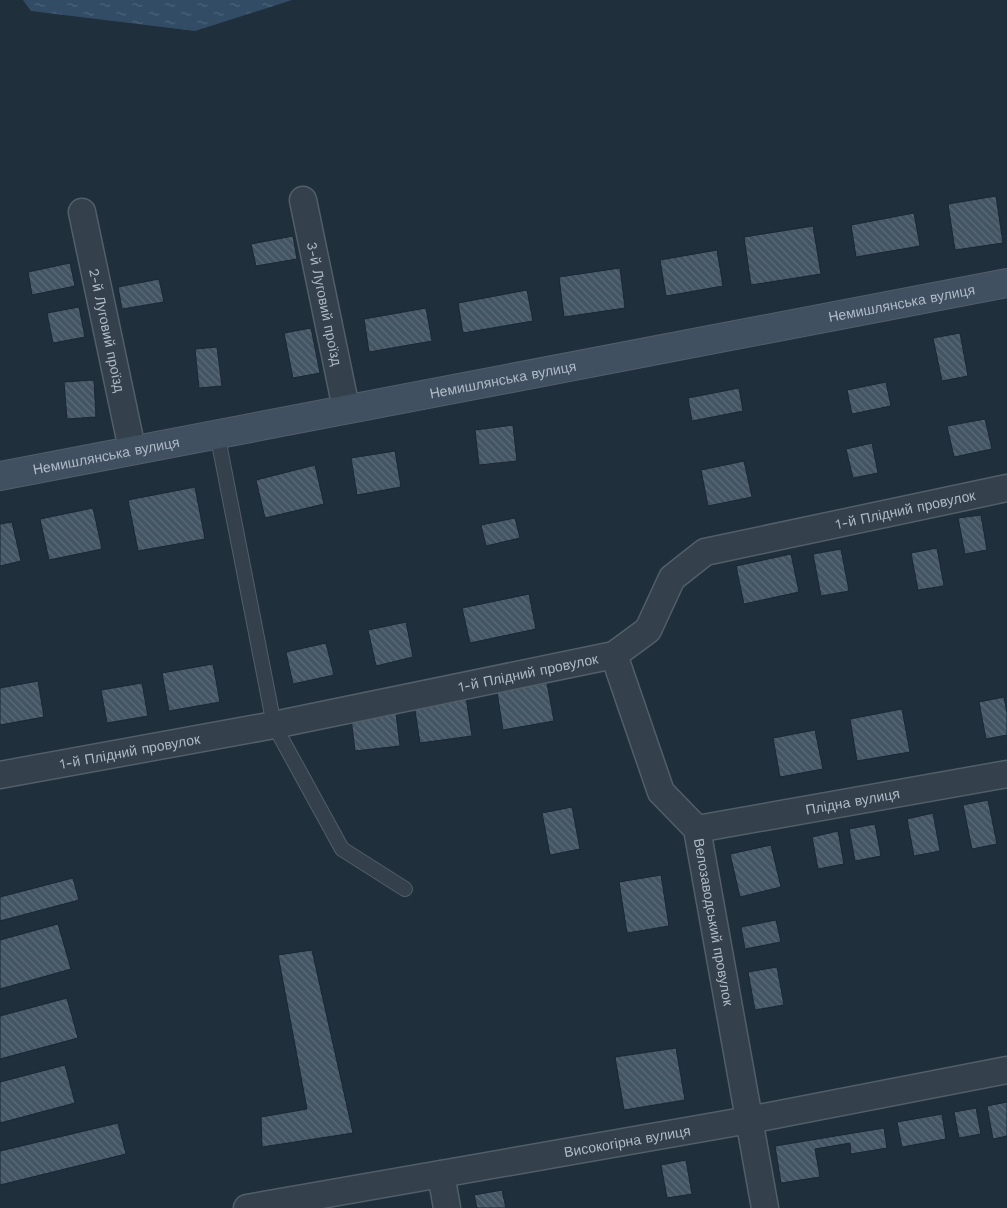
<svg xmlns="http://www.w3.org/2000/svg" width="1007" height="1208" viewBox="0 0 1007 1208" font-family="'Work Sans',sans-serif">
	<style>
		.water { fill: url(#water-ripples) }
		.building { fill: url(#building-back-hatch); stroke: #1b2733 }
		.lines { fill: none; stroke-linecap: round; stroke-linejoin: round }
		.lane-casing { stroke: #525e6a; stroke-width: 16 }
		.street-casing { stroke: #525e6a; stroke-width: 29 }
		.secondary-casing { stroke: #525e6a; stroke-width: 30 }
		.lane { stroke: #34404c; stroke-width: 14 }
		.street { stroke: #34404c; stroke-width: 26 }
		.secondary { stroke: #415060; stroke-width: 28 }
		.labels { text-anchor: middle; stroke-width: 4.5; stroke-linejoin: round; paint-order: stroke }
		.street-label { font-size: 14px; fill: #afbbc8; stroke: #192531 }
	</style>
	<defs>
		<pattern id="water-ripples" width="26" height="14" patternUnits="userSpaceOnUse" patternTransform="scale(1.25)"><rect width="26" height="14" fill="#324c65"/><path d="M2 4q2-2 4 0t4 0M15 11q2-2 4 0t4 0" fill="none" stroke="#4d647a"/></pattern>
		<pattern id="building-back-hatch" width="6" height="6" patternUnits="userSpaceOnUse" patternTransform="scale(1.25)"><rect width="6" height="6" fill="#435463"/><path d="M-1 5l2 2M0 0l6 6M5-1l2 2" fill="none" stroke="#5c6b78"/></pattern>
	</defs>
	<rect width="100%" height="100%" fill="#202f3c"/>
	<path class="water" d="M23,0h269l-97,31 -164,-20z"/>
	<path class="building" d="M996,196l7,47 -48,7 -7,-46z
		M914,213l6,33 -64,11 -5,-32z
		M813,226l8,48 -70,11 -7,-48z
		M293,236l4,23 -41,7 -5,-22z
		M717,250l6,36 -57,10 -6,-36z
		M70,263l5,23 -43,9 -4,-23z
		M620,268l5,40 -61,9 -5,-40z
		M159,279l5,23 -42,7 -4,-22z
		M527,290l6,31 -70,12 -5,-30z
		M79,307l6,30 -32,6 -6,-30z
		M426,308l6,33 -63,11 -5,-33z
		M311,328l9,45 -27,5 -9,-45z
		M960,333l8,43 -26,5 -9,-43z
		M217,347l5,39 -23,2 -4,-39z
		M94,380l2,37 -29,2 -3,-37z
		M886,382l5,24 -39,8 -5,-24z
		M739,388l4,23 -51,10 -4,-23z
		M985,419l7,30 -38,8 -7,-31z
		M513,425l4,36 -38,4 -4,-35z
		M872,443l6,30 -25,5 -7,-29z
		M395,451l6,36 -44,8 -6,-37z
		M744,461l8,36 -44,9 -7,-36z
		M315,465l9,39 -59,14 -9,-38z
		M195,487l10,52 -67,12 -10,-51z
		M93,508l9,41 -53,11 -9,-41z
		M981,515l6,35 -22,4 -7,-36z
		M515,518l5,20 -34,8 -5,-21z
		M12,522l9,39 -21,5v-42z
		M937,548l7,38 -26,4 -7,-37z
		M841,549l8,42 -28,5 -8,-42z
		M791,554l8,38 -55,12 -8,-38z
		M529,594l7,35 -66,14 -8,-35z
		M406,622l7,35 -37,9 -8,-36z
		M326,643l8,32 -41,9 -7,-32z
		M213,664l7,38 -51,9 -7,-38z
		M38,681l6,36 -44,8v-37z
		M142,683l6,33 -41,7 -6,-33z
		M547,683l7,38 -51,9 -6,-38z
		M466,697l6,39 -52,7 -6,-39z
		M1004,697l3,16v22l-21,4 -7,-37z
		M902,709l8,43 -53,9 -7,-42z
		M396,713l4,33 -45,5 -4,-33z
		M815,730l8,39 -43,8 -7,-39z
		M988,800l9,44 -25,5 -9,-44z
		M572,807l8,42 -30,6 -8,-42z
		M933,813l7,38 -26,5 -7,-37z
		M875,824l6,32 -26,5 -6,-32z
		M838,831l6,33 -26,5 -6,-32z
		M771,845l10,42 -41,10 -10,-43z
		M661,875l8,51 -42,7 -8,-51z
		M73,878l6,22 -79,21v-24z
		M776,920l5,22 -36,7 -4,-22z
		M58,924l13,45 -71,20v-49z
		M312,950l41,183 -91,14 -1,-30 46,-8 -29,-154z
		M777,967l7,38 -29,5 -7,-38z
		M67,998l11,40 -78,21v-43z
		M676,1048l9,52 -61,10 -9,-53z
		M65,1065l10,38 -75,20v-41z
		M1007,1102v34l-14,3 -6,-33z
		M976,1108l5,26 -22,4 -5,-26z
		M942,1114l4,25 -44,8 -5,-25z
		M118,1123l8,31 -126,31v-34z
		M884,1128l3,20 -36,6 -1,-11 -35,6 5,28 -39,6 -6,-37z
		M686,1160l6,34 -25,4 -6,-33z
		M502,1190l4,18h-29l-3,-13z"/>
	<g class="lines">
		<g class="lane-casing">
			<path id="lane" d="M217,433l57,292 68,124 63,40"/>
		</g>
		<g class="street-casing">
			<g id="street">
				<path id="s1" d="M303,200l43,208"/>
				<path id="s2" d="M82,212l50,237"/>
				<path id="s3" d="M614,655l47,137 36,37 68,379"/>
				<path id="s4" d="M0,775l274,-50 340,-70 34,-25 24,-52 33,-26 302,-64"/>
				<path id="s5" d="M697,829l310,-55"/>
				<path d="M441,1174l6,34"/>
				<path id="s6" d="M247,1208l502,-88 258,-50"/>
			</g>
		</g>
		<g class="secondary-casing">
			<g id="secondary">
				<path id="s7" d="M0,476l1007,-193"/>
			</g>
		</g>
		<use href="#lane" class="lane"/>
		<use href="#street" class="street"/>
		<use href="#secondary" class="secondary"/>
	</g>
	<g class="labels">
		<g class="street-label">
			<text dy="5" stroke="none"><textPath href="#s7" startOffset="918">Немишлянська вулиця</textPath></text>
			<text dy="5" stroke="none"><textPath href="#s1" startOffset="106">3-й Луговий проїзд</textPath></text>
			<text dy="5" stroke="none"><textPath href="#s2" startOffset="121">2-й Луговий проїзд</textPath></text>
			<text dy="5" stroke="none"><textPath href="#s7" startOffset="512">Немишлянська вулиця</textPath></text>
			<text dy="5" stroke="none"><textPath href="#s7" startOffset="108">Немишлянська вулиця</textPath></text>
			<text dy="5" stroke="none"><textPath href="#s4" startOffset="972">1-й Плідний провулок</textPath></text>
			<text dy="5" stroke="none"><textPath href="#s4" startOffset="538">1-й Плідний провулок</textPath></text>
			<text dy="5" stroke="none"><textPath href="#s4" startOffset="132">1-й Плідний провулок</textPath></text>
			<text dy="5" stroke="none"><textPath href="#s5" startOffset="158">Плідна вулиця</textPath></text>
			<text dy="5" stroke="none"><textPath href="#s3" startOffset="291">Велозаводський провулок</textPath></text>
			<text dy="5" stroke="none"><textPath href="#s6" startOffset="386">Високогірна вулиця</textPath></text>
		</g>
	</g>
</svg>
